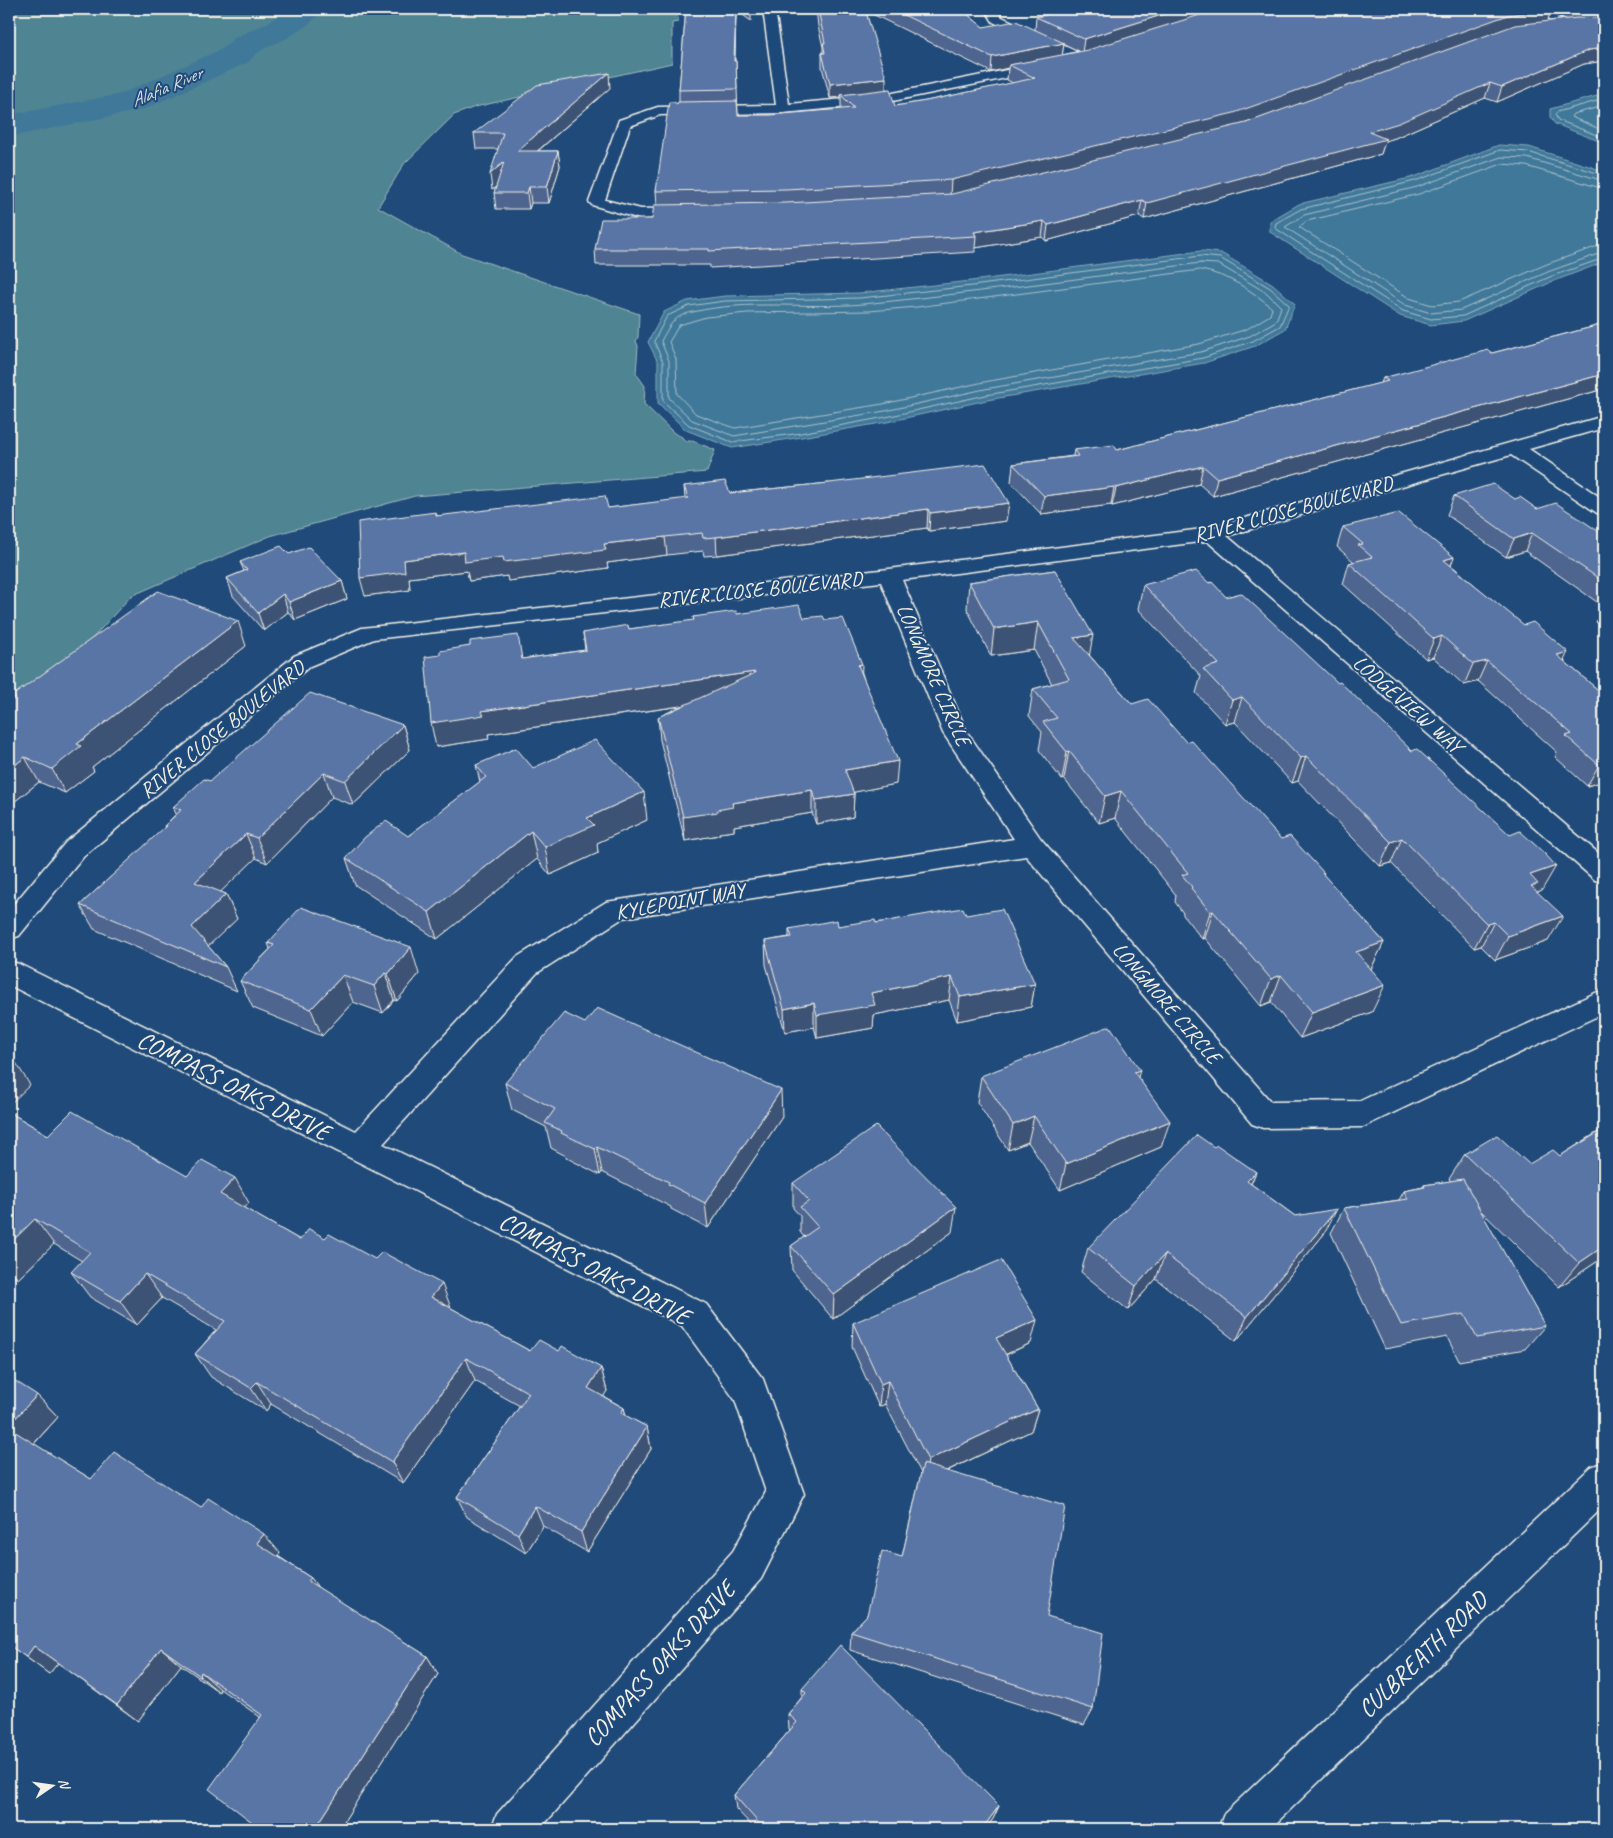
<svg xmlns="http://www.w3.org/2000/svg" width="1613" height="1838" viewBox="0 0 1613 1838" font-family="Caveat,sans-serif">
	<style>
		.green { fill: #4f8492; stroke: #a2babd }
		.water { fill: #40789a; stroke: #88a8b9 }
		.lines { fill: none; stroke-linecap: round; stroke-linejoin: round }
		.shore { stroke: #acc1c9; stroke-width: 1 }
		.river { fill: #40789a; fill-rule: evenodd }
		.minor-casing { stroke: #f4f1e8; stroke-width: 3 }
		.tertiary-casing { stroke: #f4f1e8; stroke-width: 3 }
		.minor { fill: #1f4a7a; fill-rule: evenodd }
		.tertiary { fill: #1f4a7a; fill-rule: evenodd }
		.wall { fill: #4d658f; stroke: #f4f1e8; fill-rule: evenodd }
		.shaded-wall { fill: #3e5274; stroke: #f4f1e8 }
		.building { fill: #5975a6; stroke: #f4f1e8 }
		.labels { text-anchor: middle; stroke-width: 4; stroke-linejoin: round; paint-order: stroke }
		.far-water-label { font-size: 19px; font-style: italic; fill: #d9dfdc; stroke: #1f4a7a }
		.street-label { font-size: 21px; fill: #f4f1e8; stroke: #1f4a7a }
		.near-street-label { font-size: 25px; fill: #f4f1e8; stroke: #1f4a7a }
	</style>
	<rect width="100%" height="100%" fill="#1f4a7a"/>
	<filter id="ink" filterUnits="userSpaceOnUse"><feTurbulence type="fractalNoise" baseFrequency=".02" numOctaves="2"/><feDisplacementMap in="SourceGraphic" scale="10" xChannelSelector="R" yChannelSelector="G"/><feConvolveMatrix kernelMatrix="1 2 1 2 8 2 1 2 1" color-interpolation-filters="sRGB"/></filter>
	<g filter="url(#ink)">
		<path class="green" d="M9,9h666l4,13 -7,1v40l-197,44 -21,8 -50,49 -26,43 84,47 177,60 -1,23 -2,4 2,5 -2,27 9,13 -1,18 30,29 8,4 3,4h8l22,9 -8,22 -292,24 -145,40 -139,60 -93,102 -29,19z"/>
		<path class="water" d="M1604,94v49l-49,-19 -5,-7v-8z
			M1499,145l30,2 75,24v91l-50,19 -90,40 -33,4 -31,-9 -130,-84v-11l29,-17 115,-27z
			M1201,251l20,2 52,31 22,20 -10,25 -30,17 -51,17 -217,37 -100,22 -91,16 -64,10 -46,-18 -28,-27v-41l-10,-20 16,-30 23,-11 38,-5 134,-3 112,-12z"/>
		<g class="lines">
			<path class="shore" d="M1604,99l-47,13 -2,3 3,5 46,18
				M1604,106l-31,8 -2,3 33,14
				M1604,175l-76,-23 -28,-2 -85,31 -114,28 -25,14 -1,5 128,83 28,8 32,-3 89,-40 52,-18
				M1604,181l-77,-23 -26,-1 -84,30 -113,28 -19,12 120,78 26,8 30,-3 89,-39 54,-19
				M1604,189l-78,-23 -24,-2 -83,30 -112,27 -8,6 110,71 23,7 27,-3 88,-38 57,-20
				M1201,256l19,2 50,30 19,17 -9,21 -27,15 -50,17 -217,37 -100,22 -91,17 -63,8 -43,-17 -26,-24v-39l-9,-21 13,-25 22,-10 36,-5 135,-3 112,-12z
				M1201,263l17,1 49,29 14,14 -5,14 -26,15 -49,16 -216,37 -100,22 -151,25 -42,-16 -23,-22v-37l-8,-20c9,-16 12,-25 32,-29 55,-13 114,-3 170,-8 113,-11 225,-27 338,-41z
				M1201,270c27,5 51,20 71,38l-2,7 -23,14 -48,15 -215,38 -101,22 -148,24 -39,-14 -19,-20 -1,-35 -7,-17 10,-17 27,-8 41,-4 122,-2 48,-4z"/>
			<path class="river" d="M288,9h35c-7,11 -22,21 -34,28 -14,8 -31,11 -40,25l-107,48 -133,27v-22l112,-21 101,-45 12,-11 33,-15z"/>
			<g class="minor-casing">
				<path id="minor" d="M763,9h12l14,95 89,-8 168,-34 6,4 -6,4 -168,34 -95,9 -123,2 -30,11 -25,74 36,9 48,-1 5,2 3,3 -3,3 -54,3 -48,-14 -3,-3 30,-82 39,-13 118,-2z
					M985,9h12l5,8 84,39 1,3 -1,3h-10l-83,-40z
					M1516,9h17l43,14 2,3 -6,4 -4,-1 -50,-17z
					M1604,416v12l-75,21 75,51v15l-7,-2 -86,-58 -284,81 377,322v25l-9,-3 -388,-339 -305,39 65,152 74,107 230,263 89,-1 244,-112v24l-241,114 -100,1 -11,-4 -226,-268 -403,62 -86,55 -154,171 323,160 57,75 41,115 -43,85 -221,250h-49l6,-15 236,-263 33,-59 -31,-92 -53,-74 -673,-341v-24l10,3 337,167 161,-174 89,-55 408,-63 -71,-106 -62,-151 -507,57 -64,27 -226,190 -65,80 -10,3v-29l57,-68 228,-186 68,-28 527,-59 321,-41z"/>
			</g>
			<g class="tertiary-casing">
				<path id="tertiary" d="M1604,1462v44l-334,323h-52l6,-15 367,-347z"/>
			</g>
			<use href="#minor" class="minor"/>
			<use href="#tertiary" class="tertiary"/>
		</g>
		<path class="wall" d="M686,9h65v12l-15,-11 -1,51h1l2,54h32l71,-6v-12l-11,1 -8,-31v-14h1v-6l-5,-21 -2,-17h145l22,18 52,3 1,-13 10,-2 -6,-6h564v52l-20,3 -87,38 -12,-4 -90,40 -10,3 -4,13 -237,65 -5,-3 -93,25 -4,-4 -67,11v4l-265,16v-3h-114l-1,-16 57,-30 5,-14 -1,-14 21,-87 2,-2v-12zM866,11l125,61 17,-4 -1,12 6,3 -87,18 -31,5 -9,-17zM1550,13l16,6 -19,2zM1064,44l15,7 -17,4z
			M610,88l-72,63h20l2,15 -11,37h-18l-2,6h-33l-2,-16 2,-6 -4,3 6,-41h-22l-2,-16z
			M1604,324v65l-391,107 -14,-12 -87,22 -1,-1 -70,9 -30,-32 2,-18 60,-8 1,-6h43l264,-67 2,-5 109,-25z
			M829,483l177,38 -77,10 -2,-3 -210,27 -13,1 -1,-5 -36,4 -60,8 1,5 -100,13 -1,-5 -38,5 -2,-10 -58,7 1,12 -45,6 71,-84 1,4 171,-8 77,-9 -1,-13 46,7z
			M1454,496l61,3 22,10 67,26v93l-8,-6 8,-15 -79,-56 -19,6 -59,-42z
			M1343,527l108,38 153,130v86l-17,5 -32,-29 2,-5 -79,-71 -14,4 -31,-28 -7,2 -83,-75 6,-21h4v-2l-16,-14z
			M289,554l53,27 5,18 -52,21 -7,-8 -24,19 -31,-35 -6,-18 17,-7 -4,-9z
			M1055,570l35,86 42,48 54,38 95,97 43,34 -1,2 61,67 -13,27 1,43 -72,26 -29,-36 -10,4 -56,-68 -3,1 -19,-24v-2l-8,-11 1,-7 -61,-77 -16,5 -35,-44 -2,1 -23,-30 3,-18 -13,-16 4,-27 19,-5 -18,-34 -43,6 -24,-47 2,-27z
			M1209,583l17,14 316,293 -5,2 11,49 -53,19 -14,-14 -7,2 -83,-85 -11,3 -82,-85 -6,2 -57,-61 -10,2 -29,-31 5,-17 -63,-67 5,-24z
			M737,614l88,6 37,53 34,111 -42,8 -1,25 -37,7 -4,-11 -78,13v5l-15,2v2l-34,6 -25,-101 -2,-23 24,-11 -194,28 1,5 -53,8 4,-92 30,-9 52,13 63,-9 -2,-17 46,-4 65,-8 -1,-4z
			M246,646l-154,121 2,4 -29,22 -26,-11 -30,24v-103l5,-4 -2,-3z
			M403,725l7,25 -57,55 -21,-8 -65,66 -11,-5 -36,34 6,2 11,25 -29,27 18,21 11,24 -143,-62 -14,-24 85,-77 -1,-2 12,-12 -3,-7 37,-26z
			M476,765l57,3 114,52 -50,23 1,10 -48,22 -13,-16 -100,80 -82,-54 -9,-27 62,-22 72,-54z
			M966,915l69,69 -4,23 -74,14 -8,-21 -75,15 -1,13 -56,10 -3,-11 -29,5 -19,-67 -1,-24 24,-4v-8l49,-3z
			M268,943l151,31 -22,27 -3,-1 -11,13 -30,-11 -31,34 -69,-28 -13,-27 30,-32z
			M981,1076l157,2 23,69 -101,43 -32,-48 -20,8 -31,-48z
			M505,1083l277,34 -74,111 -37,-19v-2l-69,-35 -2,3 -33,-17 -1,-2 -15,-8 -5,-21 -34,-17z
			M9,1112l39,23 139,41 62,27 -5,5 56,32 151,68 79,43h29l42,17 6,23 -4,5 21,12 2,8 21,11 4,22 -64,103 -44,-26 -17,27 -59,-36 -10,-20 63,-91 -45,-25 -72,102 -132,-79 -5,7 -55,-34 -16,-23 21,-24 -54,-32 -25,27 -47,-28 -19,-25 11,-11 -28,-17 -36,35 -9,-6z
			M1604,1128v129l-45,30 -80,-78 66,117 -20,23 -66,12 -12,-24 -62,12 -54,-116 13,-25 55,-8 5,-9 19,-4 1,-2 27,-4 -2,-2 16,-25 64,10 31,-8z
			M1214,1147l42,25 -5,12 44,32 29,18 -88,107 -80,-62 -28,31 -47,-38 7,-24z
			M793,1183l159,49 -119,87 -41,-49 -1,-24 13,-9 -4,-5v-16l-7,-8z
			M853,1323l178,20 -25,12 32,54 -7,22 -84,40 100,145 46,93 -9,16 -234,-75 1,-18 16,-17 35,-58 19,-84 -36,-69 -6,3 -27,-60z
			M37,1395l21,22 -24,27 57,35 110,29 79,45 -2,3 33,22 7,10 109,68 11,18 -99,155h-78l-1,-112 -40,-28 -1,3 -38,-27 -43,56 -80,-58 -9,11 -40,-29z
			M802,1689l197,117 -6,13 -8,10h-230l-19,-20 -2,-14 56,-65 -1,-1 -1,-15 14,-17z"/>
		<path class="shaded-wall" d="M736,9v6l-2,61v-15z
			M1181,9h42l-141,44 2,-14z
			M1551,10l-4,13 -316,105 -281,68 1,-16 557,-165z
			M1064,43l-2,14 -53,8 -1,3 -17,4 1,-15z
			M1604,48v13l-20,3 -87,38 5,-15 87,-37z
			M609,73l1,15 -90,78 -3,-15z
			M886,78v15l-45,2v2l-11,1v-14z
			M1490,83l-5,15 -90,40 -10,3 -4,13 -237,65 3,-16 222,-71z
			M558,151l2,15 -11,37 -2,-16z
			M504,162l2,16 -14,12 -2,-16z
			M529,187l2,16 -2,6 -2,-16z
			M1142,200l-3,16 -93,25 2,-16z
			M1044,221l-2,16 -67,11 1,-12 -2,-4z
			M1604,374v15l-391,107 4,-18z
			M1203,466l-4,18 -87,22 4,-18z
			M1114,487l-3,18 -70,9 3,-18z
			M1009,503l-3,18 -77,10 1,-18z
			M928,509l-1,19 -210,27 -1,-18z
			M1532,533l-7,18 -19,6 8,-18z
			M665,537l2,18 -60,8 1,5 -100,13 -1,-5 -38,5 -2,-10 -58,7 1,12 -45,6 -5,-18 44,-18 60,-8 140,-8z
			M1454,557l-8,21 -2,-18z
			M342,581l5,18 -52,21 -6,-18z
			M283,594l5,18 -24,19 -6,-18z
			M238,621l8,25 -154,121 2,4 -29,22 -13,-24 25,-25z
			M1038,622l-4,28 -43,6 3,-27z
			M1093,635l-5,28 -14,-25z
			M1442,636l-9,21 -7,2 8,-20z
			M1568,652l-10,21 -1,-18z
			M1487,661l-9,20 -14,4 9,-21z
			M862,664l-1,23 -3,-22z
			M755,672l1,23 -268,39 1,5 -53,8 -5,-24 50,-12z
			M1242,697l-7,25 -10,2 7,-24z
			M403,725l7,25 -57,55 -8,-24z
			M1069,751l-5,28 -2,1 5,-28z
			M1306,756l-8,25 -6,2 9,-25z
			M25,757l14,25 -30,24v-36z
			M898,761l-2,23 -51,10v-24z
			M1604,764v17l-17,5 12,-21z
			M324,773l8,24 -65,66 -10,-25z
			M812,790v23l-78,13v5l-15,2v2l-34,6 -2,-24 34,-7 15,-7z
			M1121,791l-6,27 -16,5 6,-27z
			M644,792l3,28 -50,23 1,10 -48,22 -5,-28 42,-29z
			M854,794l-1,23 -37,7v-24z
			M531,831l6,28 -100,80 -8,-27z
			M246,834l10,24 -50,48 -11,-24z
			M1402,838l-11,25 -11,3 11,-24z
			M1556,866l-14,24 -9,4 -3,-19z
			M226,894l11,25 -34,32 -11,-24z
			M1213,911l-8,27 -3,1 8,-27z
			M1563,916l-15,25 -53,19 13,-24z
			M1494,922l-13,24 -7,2 13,-24z
			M1384,942l-13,27 -27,10 12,-27z
			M411,947l8,27 -22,27 -9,-27z
			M385,973l9,27 -11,13 -9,-27z
			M343,975l10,27 -31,34 -11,-27z
			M1281,975l-10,27 -10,4 10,-27z
			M952,977l-3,23 -75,15 -1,13 -56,10v-23l54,-22z
			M1035,984l-4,23 -74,14 3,-24z
			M1385,985l-13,27 -72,26 12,-26z
			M814,1003v24l-29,5 -1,-23z
			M13,1058l17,27 -21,20v-43z
			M1140,1070l-7,26 1,-24z
			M781,1090l1,27 -74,111 -3,-25z
			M1034,1116l-6,26 -20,8 5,-25z
			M1170,1121l-9,26 -101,43 6,-26z
			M597,1147l5,25 -2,3 -5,-26z
			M1256,1172l-11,25 2,-16z
			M235,1178l14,25 -15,17 -14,-26z
			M956,1207l-4,25 -119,87 1,-24z
			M1337,1209l-13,25 -88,107 11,-24z
			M35,1219l19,25 -36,35 -9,-11v-24z
			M1604,1246v11l-45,30 20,-24z
			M1165,1254l-9,25 -28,31 8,-24z
			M145,1274l17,24 -25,27 -17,-24z
			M442,1284l9,24 -20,-11z
			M1037,1320l-6,23 -40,18 5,-23z
			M466,1358l9,23 -72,102 -11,-21z
			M601,1368l6,23 -13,20 -6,-23z
			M888,1381l-3,23 -6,3 2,-23z
			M257,1382l14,22 -5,7 -15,-23z
			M37,1395l21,22 -29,32 -20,-20v-4z
			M624,1408l5,22 -8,-17z
			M1038,1409l-7,22 -106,50 3,-21z
			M647,1427l4,22 -64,103 -6,-20z
			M535,1506l8,20 -17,27 -8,-19z
			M264,1534l16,19 -7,9 -16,-19z
			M311,1578l14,19 -17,-16z
			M34,1646l24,17 -9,11 -23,-17z
			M161,1648l20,17 -43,56 -21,-16z
			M427,1656l11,18 -99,155h-24z
			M201,1672l19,17 -1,3 -19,-16z
			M999,1806l-6,13 -8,10h-3z"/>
		<path class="building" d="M686,9h50l-2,52h2l1,28 -58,1z
			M818,9h47l21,69 -56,6 -8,-31h3l-2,-10h2z
			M891,9h70l22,18 33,-6 48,22 -72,14z
			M1055,9h126l-97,30 -48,-22 23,-5z
			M1219,9h330l2,1 -43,5 -274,98 -283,67 -165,9 -130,2 13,-89h5l3,2 1,-2 59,-1 1,14h32l84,-7 -13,-13 49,-6 5,17 31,-5 109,-23 -26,-13 79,-15z
			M1577,18l27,1v29l-15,2 -87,37 -12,-4 -91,40 -30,9 17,7 -239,64 -5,-3 -94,25 -4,-4 -70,11 2,4 -267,15v-2h-114l6,-30h51l2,-14 132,-2 166,-9 294,-71 269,-98z
			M609,73l-92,78h41l-11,36h-18l-2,6h-33l10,-31 -14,12 13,-41h-29l63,-48z
			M1604,324v50l-387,104 -14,-12 -87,22 -2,-1 -70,9 -31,-32 65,-8 -4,-6 40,-5 3,5 271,-69 -5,-3 105,-28 4,3z
			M985,464l24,39 -79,10 -2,-4 -212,28 -13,1 -1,-5 -37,4 -61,7 2,6 -102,12 -1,-5 -38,5 -1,-10 -60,8 1,12 -45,6 -2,-56 78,-10v4l169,-20 3,12 80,-10 -4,-12 41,-5 5,12 99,-10z
			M1493,484l22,15 5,-2 17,12 19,-6 48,32v47l-72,-49 -18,6 -60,-43z
			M1399,513l55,44 -10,3 80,65 9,-3 35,30 -11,3 47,40v69l-5,1 -33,-29 6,-2 -85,-73 -14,3 -31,-28 -8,3 -85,-76 23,-6 -14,-12 5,-1 -20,-17z
			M281,546l8,8 20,-7 33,34 -53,21 -6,-8 -25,19 -31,-35 20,-8 -7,-8z
			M1055,570l38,65 -19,3 58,66 16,-5 38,43 5,-2 90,99 9,-3 34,37h-2l62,69 -28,10 29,33 -73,27 -31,-37 -10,4 -58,-68 -3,1 -19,-24 1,-1 -10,-12 6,-2 -67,-82 -16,5 -36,-45 -2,1 -24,-30 14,-4 -24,-29 36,-10 -31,-57 -44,7 -25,-47z
			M1196,571l13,12 3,-1 14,15 15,-4 97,90 2,-1 72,69 5,-2 93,86 10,-4 25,23 11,12 -26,9 8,9 -7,2 32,30 -55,20 -14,-14 -7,2 -85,-86 -11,4 -85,-86 -5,2 -59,-61 -10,3 -29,-31 16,-5 -76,-79z
			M158,591l80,30 -161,123 4,2 -29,23 -27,-12 -16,13v-67l7,-5 -4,-2z
			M799,605l5,13 19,-2 2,4 18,-2 19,46 -4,1 40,96 -53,9 9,24 -38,6 -4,-10 -80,13 1,4 -16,3 1,2 -35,5 -25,-100 97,-44v-1l-274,39 3,4 -53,8 -6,-66 15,-2v-4l30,-5v-5l48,-6 4,24 64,-9 -3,-17 45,-8 1,4 65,-9 -1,-3 43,-6 1,3z
			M310,693l93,32 -58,56 -21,-8 -67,65 -11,-4 -51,48 31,12 -34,33 34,40 -146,-62 86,-79h-2l17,-16 -8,-3 31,-28 6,2z
			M595,740l49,52 -57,26 7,7 -49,22 -14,-16 -102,81 -83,-54 19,-21 21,-16 22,15 78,-59 -10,-12 40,-17 17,20z
			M301,907l110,40 -23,27 -3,-1 -11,13 -31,-11 -32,34 -71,-28 34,-36 -6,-2z
			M963,908l3,7 36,-6 33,75 -75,13 -8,-20 -81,16 4,12 -58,10 -3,-12 -30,6 -19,-68 27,-4 -3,-8 48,-9 1,6 37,-6 1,3z
			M597,1008l184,82 -76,113 -37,-19 1,-2 -72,-35 -2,2 -34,-16 1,-2 -17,-8 10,-14 -50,-26 59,-70 21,10z
			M1110,1026l30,44 -6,2 36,49 -104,43 -32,-48 -21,9 -32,-49z
			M9,1056l4,2 -4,4z
			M72,1111l115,65 15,-16 33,18 -15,16 80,46 9,-11 16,9 4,-4 46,25 7,-7 60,32 -11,13 99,54 9,-11 20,11 3,-5 39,22 -13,20 36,20 -3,5 26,14 -66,105 -46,-26 -17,28 -61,-37 72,-104 -63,-35 -74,104 -135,-80 -6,6 -56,-34 30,-33 -80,-47 -25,27 -49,-29 19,-20 -55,-33 -26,25v-132l39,23z
			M876,1126l80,81 -122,88 -43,-49 27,-19 -18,-20 9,-6 -16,-18z
			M1604,1129v117l-25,17 -114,-109 32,-19 32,29 24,-14 7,6z
			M1197,1135l17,12 3,-2 39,27 -9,9 48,35 42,-7 -90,108 -82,-63 -29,32 -48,-38z
			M1463,1179l82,147 -68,12 -13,-24 -63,11 -57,-117 64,-9 -4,-8 21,-4 -1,-2z
			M1001,1260l36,60 -41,18 42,71 -110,51 -40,-79 -7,3 -28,-61z
			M9,1377l28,18 -28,30z
			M9,1428l82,51 23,-27 87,56 7,-10 56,36 -7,9 54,35 -3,3 119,75 -112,173h-54l-52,-40 53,-74 -61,-43 -1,4 -39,-28 -44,57 -83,-59 -8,11 -17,-12z
			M923,1464l142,42 -18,110 56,17 -10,76 -242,-77 16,-17 15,-64 20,6z
			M840,1645l159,161 -17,23h-218l-30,-34 63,-73 -9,-8 18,-21 -4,-4z"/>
	</g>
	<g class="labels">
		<g class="far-water-label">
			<text transform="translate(166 86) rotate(-23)" y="7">Alafia River</text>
		</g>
		<g class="street-label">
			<text transform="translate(1293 509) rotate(-15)" y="7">RIVER CLOSE BOULEVARD</text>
			<text transform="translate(760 589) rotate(-6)" y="7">RIVER CLOSE BOULEVARD</text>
			<text transform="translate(934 675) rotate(66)" y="7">LONGMORE CIRCLE</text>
			<text transform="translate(1408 704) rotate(41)" y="7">LODGEVIEW WAY</text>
			<text transform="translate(222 729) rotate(-39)" y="7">RIVER CLOSE BOULEVARD</text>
			<text transform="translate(680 901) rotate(-10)" y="7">KYLEPOINT WAY</text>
			<text transform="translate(1167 1003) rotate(49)" y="7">LONGMORE CIRCLE</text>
		</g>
		<g class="near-street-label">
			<text transform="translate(234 1085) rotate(27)" y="9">COMPASS OAKS DRIVE</text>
			<text transform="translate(595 1268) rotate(28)" y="9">COMPASS OAKS DRIVE</text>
			<text transform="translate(1422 1654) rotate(-44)" y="9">CULBREATH ROAD</text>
			<text transform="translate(659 1663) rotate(-48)" y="9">COMPASS OAKS DRIVE</text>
		</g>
	</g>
	<rect width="1613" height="1838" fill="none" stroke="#1f4a7a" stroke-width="30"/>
	<rect x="15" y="15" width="1583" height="1808" fill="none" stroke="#f4f1e8" stroke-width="2" filter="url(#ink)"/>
	<g transform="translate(52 1786) rotate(77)" stroke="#1f4a7a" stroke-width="4" paint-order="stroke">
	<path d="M0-4L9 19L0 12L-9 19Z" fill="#f4f1e8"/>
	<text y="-8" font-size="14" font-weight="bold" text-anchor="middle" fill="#f4f1e8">N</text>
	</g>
</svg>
